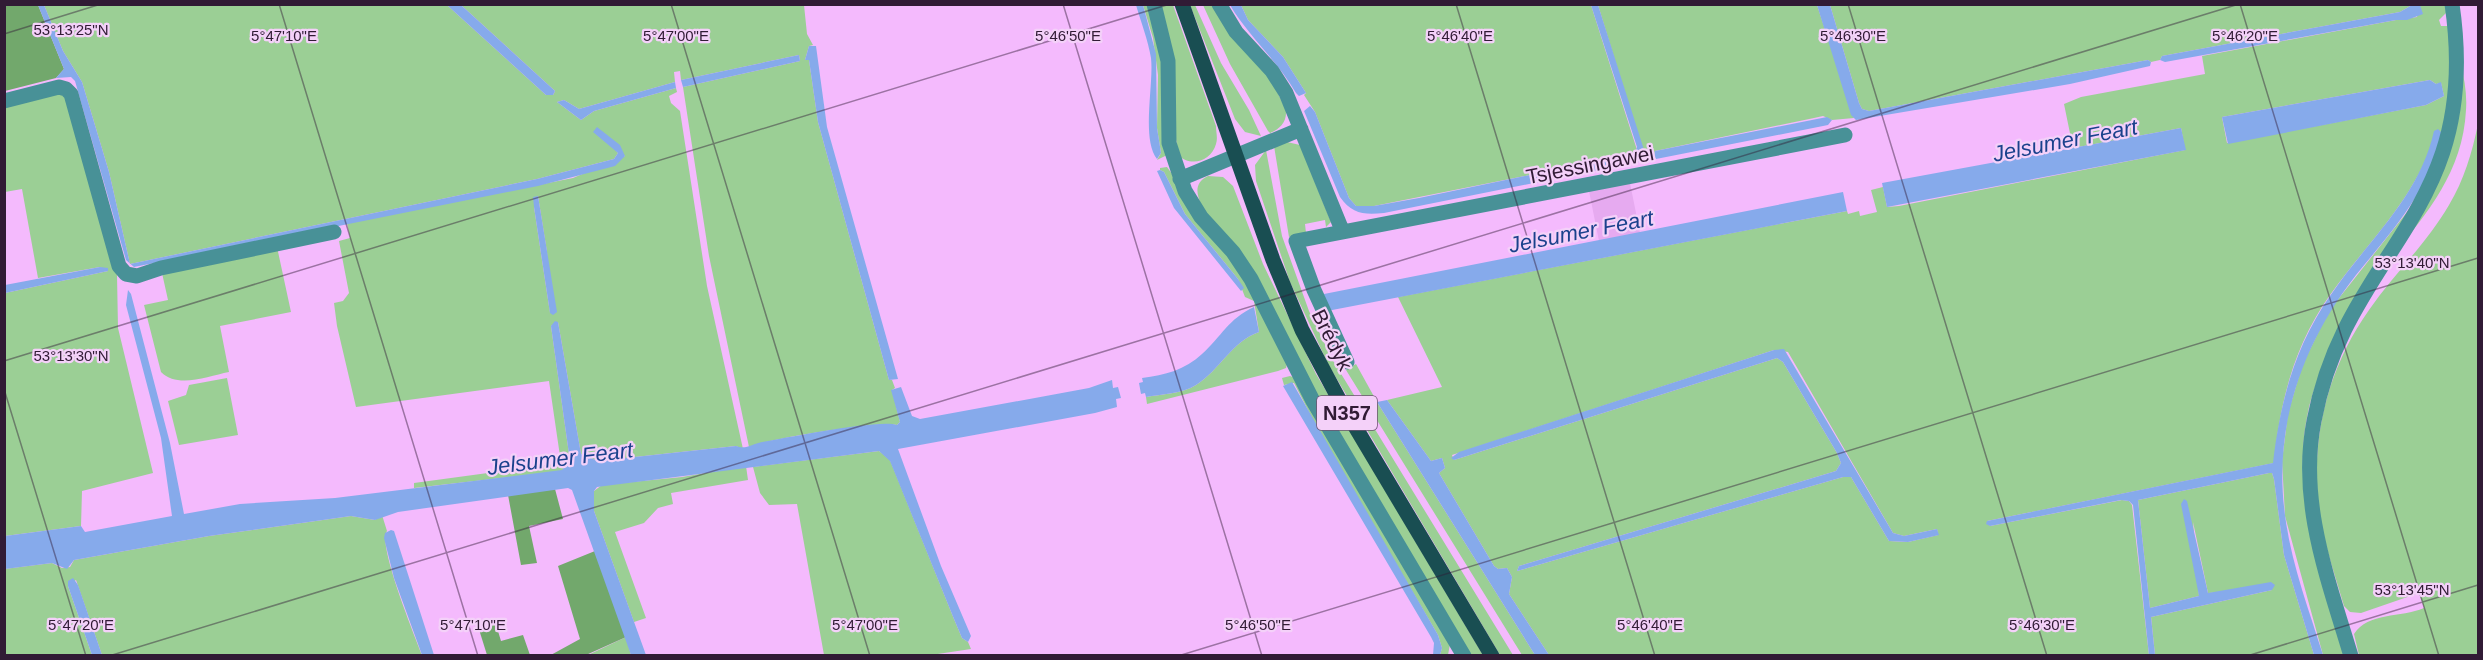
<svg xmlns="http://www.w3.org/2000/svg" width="2483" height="660" viewBox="0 0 2483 660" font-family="Arial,sans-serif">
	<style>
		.built { fill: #e6aaf0 }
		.green { fill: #9bcf95; fill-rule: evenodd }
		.forest { fill: #72a86c }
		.water { fill: #86aaeb }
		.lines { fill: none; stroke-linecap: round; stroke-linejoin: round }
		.street { stroke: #489197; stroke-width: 15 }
		.primary { stroke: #194e52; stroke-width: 15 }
		.ticks { fill: none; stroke: #311b35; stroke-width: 1.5; stroke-opacity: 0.45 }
		.labels { text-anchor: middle; stroke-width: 4.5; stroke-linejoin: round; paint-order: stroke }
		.shield { fill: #f4d1f9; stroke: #6c5270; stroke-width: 1.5 }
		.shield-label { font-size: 20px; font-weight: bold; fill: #311b35 }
		.street-label { font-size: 21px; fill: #311b35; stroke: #f4d1f9 }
		.water-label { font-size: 22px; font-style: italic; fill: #1a418c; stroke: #f4d1f9 }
		.ticks-label { font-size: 15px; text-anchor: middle; fill: #311b35; stroke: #f4d1f9; stroke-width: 4.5; stroke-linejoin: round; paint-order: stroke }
	</style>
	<rect width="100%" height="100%" fill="#f4bafd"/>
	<path class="built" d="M1630,183l10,50 -41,8 -10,-50z"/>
	<path class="green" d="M44,5h403l99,90h7l2,-4 -94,-86h343l3,29 6,11 -4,1 -4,14h4l9,62 71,258h3l3,8 -3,2 8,32 -3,3c-15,-5 -131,14 -148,22l-40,-191 -26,-169 117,-26 -1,-6 -118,25 -1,-9 -6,1 1,10 -96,27 -15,-9 -7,2 24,18 13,-9 82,-23 1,4 -8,4 2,7 9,8 27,175 36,163 -7,-3 -138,15 -17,-7 -23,-132 -7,4 18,128 -1,9 -6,8 -148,17v-5l147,-20 -12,-82 -193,26 -19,-81 -3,-23 9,-2 6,-8 -10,-52 11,-3 -3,-15 226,-45 52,-22 -32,-24 22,17 3,4 -4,6 -77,20 -407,85 -21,-92 -27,-90 -19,-31zM538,196l9,56 3,61 -16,-106z
		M1143,5h6l12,40 6,110 -10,5 4,-7 -4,-25 1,-53 -5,-37z
		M1159,5h14l43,121c0,6 2,12 0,18 -5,18 -26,23 -38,11z
		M1190,5h5l26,58 28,47 12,26 -16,-4 -10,-13z
		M1203,5h11l56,72 16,33c1,12 -6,19 -16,23l-2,-2 -38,-67z
		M1241,5h350l46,145 -6,5 -257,51h-18l-7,-8 -34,-86 -11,-17 2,-2 -23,-36 -35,-37z
		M1598,5h219l37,113 -22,2 -9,-4 -9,2 -159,33 -1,5 -9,2z
		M1830,5h582l-12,7 -238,44 -2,4 -9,2 -3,-2 -279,51 -7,-2 -3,-6z
		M2420,5h25l2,7 -8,8 2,6h7c10,28 20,55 18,84 -4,79 -61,124 -102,183 -23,34 -45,75 -55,114 -20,86 12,167 36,248h-22l-38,-139 -3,-55 6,-48 14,-47 26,-54 87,-110 14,-50c-22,55 -65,95 -99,143 -36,50 -50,107 -56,168l-287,58 3,5 132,-26 7,1 3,4 17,150h-600l-40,-61 3,-17 -5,-9 -9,1 -4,-3 -55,-93 6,-5 -3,-10 -11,3 -44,-61 55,-13 -44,-90 449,-86 1,3 11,-3 1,5 17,-4 -6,-22 12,-3 4,20 12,-1 286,-56 -4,-22 -108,20 -9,-44 17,-7 124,-23 -3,-18 194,-36 21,-3zM2430,80l6,4 5,-1 3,13 -18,9 -199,38 -5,-26zM1774,350l14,2 105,181 11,3 33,-7 1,6 -30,7 -19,-1 -38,-64h-8l-326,94 2,-5 317,-95 5,-8 -4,-10 -54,-91 -6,-4 -323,102 -2,-5z
		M52,93l17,3 48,179 1,53 35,145 -71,18 -1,35 -76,10v-243l103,-22 -8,-4 -62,11 -16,-89 -17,3v-88z
		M2478,124v531h-119l-5,-21c14,-22 47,-16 70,-26l-5,-15 -58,20 -11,-1 -6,-6c-8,-28 -18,-56 -23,-84 -13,-74 4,-150 48,-212 25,-36 58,-67 80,-105 15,-25 23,-52 29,-81z
		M1287,142l13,3 31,77 -5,5 -1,-7 -20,4 1,9 -17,4 -15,-91z
		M1266,150l16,86 27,75 23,48 181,296h-13l-172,-291 -38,-82 -34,-101 -1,-16z
		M1167,167l68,95 52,102 -1,4 -8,3 -131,33 -1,-7c15,-3 36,-3 50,-12 24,-15 36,-44 63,-53l-5,-31 -9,-4 -7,-18 -53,-65 -21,-42 -4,-2v-2z
		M1208,176l15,1 10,9 30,78 53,110 167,281h-13l-263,-438c-7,-15 -18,-32 1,-41z
		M277,247l14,65 -71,14 9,46c-21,4 -51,17 -68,0l-17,-67 24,-5 -6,-27z
		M1356,364l21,38 158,253h-13l-176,-285z
		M1290,376l5,2 155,266 -2,11h-8l2,-7 -4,-13 -113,-192 -31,-60 -10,2 -2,-7z
		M227,378l11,57 -59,10 -11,-44 18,-6 3,-10z
		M879,451l11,9 64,159 8,19 6,4 3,7 -40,6h-107l-27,-151 -28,1 -9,-12 -7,-26z
		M746,466l2,14 -77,13 2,11 -15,4 -14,15 -29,9 31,86 -12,4 -40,-111v-20l8,-6 80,-8z
		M2269,473h3l2,6 10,76 30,100h-159l-4,-38 121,-27 -64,3 -15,-71 6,74 -49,12 -12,-108z
		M382,515l5,16c-10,13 28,105 35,124h-320l-26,-75 -8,6 24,69h-87l-1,-86 48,-6 10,5 8,-1 4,-7 135,-24 142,-20 24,4z
		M626,637l5,18 -45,1z"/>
	<path class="forest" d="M5,5h33l26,64 -8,9 -51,13z
		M555,489l8,30 -34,7 8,37 -16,2 -13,-70z
		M595,551l31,86 -40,18 -37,1 31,-17 -22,-73z
		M494,618l7,23 22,-6 7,20h-43l-10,-32z"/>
	<path class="water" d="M38,5h6l19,46 19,31 27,90 21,92 407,-85 77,-20 4,-6 -25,-21 4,-5 23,18 5,11 -10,10 -77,20 -404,81 -8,-7 -51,-179 -4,-4 -15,1 8,-9z
		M447,5h14l94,86 -2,4h-7z
		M1136,5h7l13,49 1,74 4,25 -4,6c-16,-20 -3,-75 -6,-101 -3,-18 -10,-36 -15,-53z
		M1230,5h11l7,15 35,37 23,36 -7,3 -3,-3c-19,-33 -47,-56 -66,-88z
		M1591,5h7l47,148 -1,8 -260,52c-20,2 -32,1 -44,-16l-36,-86 6,-5 5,6 34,86 7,8h18l45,-8 216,-45 2,-6z
		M1817,5h13l29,98 3,6 7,2 279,-51 3,2 -1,4 -80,18 -214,36 -5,-5z
		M2412,5h8l3,9 -16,6h-11l-231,42 -5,-2 2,-4 238,-44z
		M809,46h7l11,81 71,252 -9,1 -71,-258 -9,-62h-4z
		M799,55l1,6 -117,26 -2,-7z
		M2430,80l6,4 5,-2 3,14 -18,9 -198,39 -6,-27z
		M675,82l1,6 -82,23 -13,9 -24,-18 7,-2 15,9z
		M1827,117l5,3 -4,5 -172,34 -2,-3 1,-5z
		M2181,128l5,22 -299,57 -5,-24z
		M2438,129l4,4c-11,56 -51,99 -86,142 -54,69 -83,152 -71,240 6,48 24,95 38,140h-9l-30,-100 -10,-76 -2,-6h-3l-131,27 12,108 49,-12 -18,-92 3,-5 3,2 21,92 63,-11 4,3 -3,5 -9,2 -112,25 4,38h-6l-16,-150 -4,-4 -8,-1 -131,26 -4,-2 1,-3 286,-58c7,-61 22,-117 57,-167 37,-55 89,-98 104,-165z
		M1160,170l4,2 21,42 53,65 6,9 -3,3 -67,-83 -17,-37z
		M1843,192l4,19 -520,100 -3,-17z
		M538,196l19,116 -4,3 -3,-2 -16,-106 -1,-10z
		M100,267l8,1v3l-103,22v-8z
		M128,290l3,4 39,149 14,71 56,-10 95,-6 227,-28 6,-7 1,-9 -18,-128 4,-5 3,1 23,132 17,7 138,-15c10,4 16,-2 26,-4 25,-4 117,-23 135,-17l3,-3 -9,-32 10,-3 11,29 8,3 169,-31 23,-8 1,8 5,-1 3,11 -5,1 1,8 -22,6 -197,36 43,117 30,70 -3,6 -6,-4 -8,-19 -64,-158 -11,-10 -282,36 -3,4v20l52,144h-15l-59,-165 -4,-2 -170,24 -23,8 -24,-4 -142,20 -135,24 -7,9 -15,-6 -47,6v-33l76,-10 4,6 87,-16 -11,-78 -35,-133z
		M1254,307l5,25c-27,9 -39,38 -63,53 -14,9 -35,9 -50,12l-1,-4 -4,1 -2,-11 4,-1 -1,-4c23,-3 43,-8 60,-24 20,-18 26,-35 52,-47z
		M1784,349l109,184 11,3 33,-7 2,6 -31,7 -19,-1 -38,-64h-8l-326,94 2,-5 317,-95 5,-8 -4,-10 -54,-91 -6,-4 -323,102 -3,-2 8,-6 315,-102z
		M1292,382l146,253 4,13 -2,7h-7l1,-12 -3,-6 -148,-251z
		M1387,400l44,61 11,-3 3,10 -6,5 55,93 4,3 9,-1 5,9 -3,17 40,61h-14l-158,-253z
		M391,530l3,1 40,124h-12l-28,-77 -10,-40 1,-5z
		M73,578l5,7 24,70h-10l-24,-69v-5z"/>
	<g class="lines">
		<path class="street" d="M1154,4l14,57 1,82 16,48 16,26 32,35 18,27 62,122 151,255
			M1219,4l17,28 36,39 14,22 56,137
			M4,101l55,-14 7,2 5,5 48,172 7,8 11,2 24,-8 173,-36
			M1180,179l121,-50
			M1347,362l-33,-72 -18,-49 549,-106
			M2351,656c-23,-77 -53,-154 -37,-235 33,-174 169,-206 138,-417"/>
		<path class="primary" d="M1182,4l91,256 29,70 39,73 151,253"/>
	</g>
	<path class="ticks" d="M279,4l199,652M671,4l199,652M1063,4l199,652M1456,4l199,652M1848,4l199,652M2240,4l199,652M4,34l97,-30M4,361l1166,-357M4,389l82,267M109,656l2130,-652M1178,656l1300,-398M2247,656l231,-71"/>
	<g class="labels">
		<rect class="shield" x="1317" y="396" width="60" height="34" rx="4.5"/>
		<g class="shield-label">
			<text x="1347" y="420">N357</text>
		</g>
		<g class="street-label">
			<text transform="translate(1590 165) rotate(-11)" y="7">Tsjessingawei</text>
			<text transform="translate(1332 340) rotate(63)" y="7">Brédyk</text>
		</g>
		<g class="water-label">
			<text transform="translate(2065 140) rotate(-11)" y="8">Jelsumer Feart</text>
			<text transform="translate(1581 231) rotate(-11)" y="8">Jelsumer Feart</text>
			<text transform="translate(560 458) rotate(-7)" y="8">Jelsumer Feart</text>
		</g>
	</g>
	<g class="ticks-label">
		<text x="71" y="35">53°13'25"N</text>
		<text x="284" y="41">5°47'10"E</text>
		<text x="676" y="41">5°47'00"E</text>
		<text x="1068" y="41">5°46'50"E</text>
		<text x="1460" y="41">5°46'40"E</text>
		<text x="1853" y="41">5°46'30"E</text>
		<text x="2245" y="41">5°46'20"E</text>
		<text x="2412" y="268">53°13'40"N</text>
		<text x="71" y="361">53°13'30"N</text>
		<text x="2412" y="595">53°13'45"N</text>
		<text x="81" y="630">5°47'20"E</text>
		<text x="473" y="630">5°47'10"E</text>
		<text x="865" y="630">5°47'00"E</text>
		<text x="1258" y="630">5°46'50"E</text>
		<text x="1650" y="630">5°46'40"E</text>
		<text x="2042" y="630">5°46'30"E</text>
	</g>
	<rect width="2483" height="660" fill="none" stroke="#311b35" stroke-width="12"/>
</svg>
